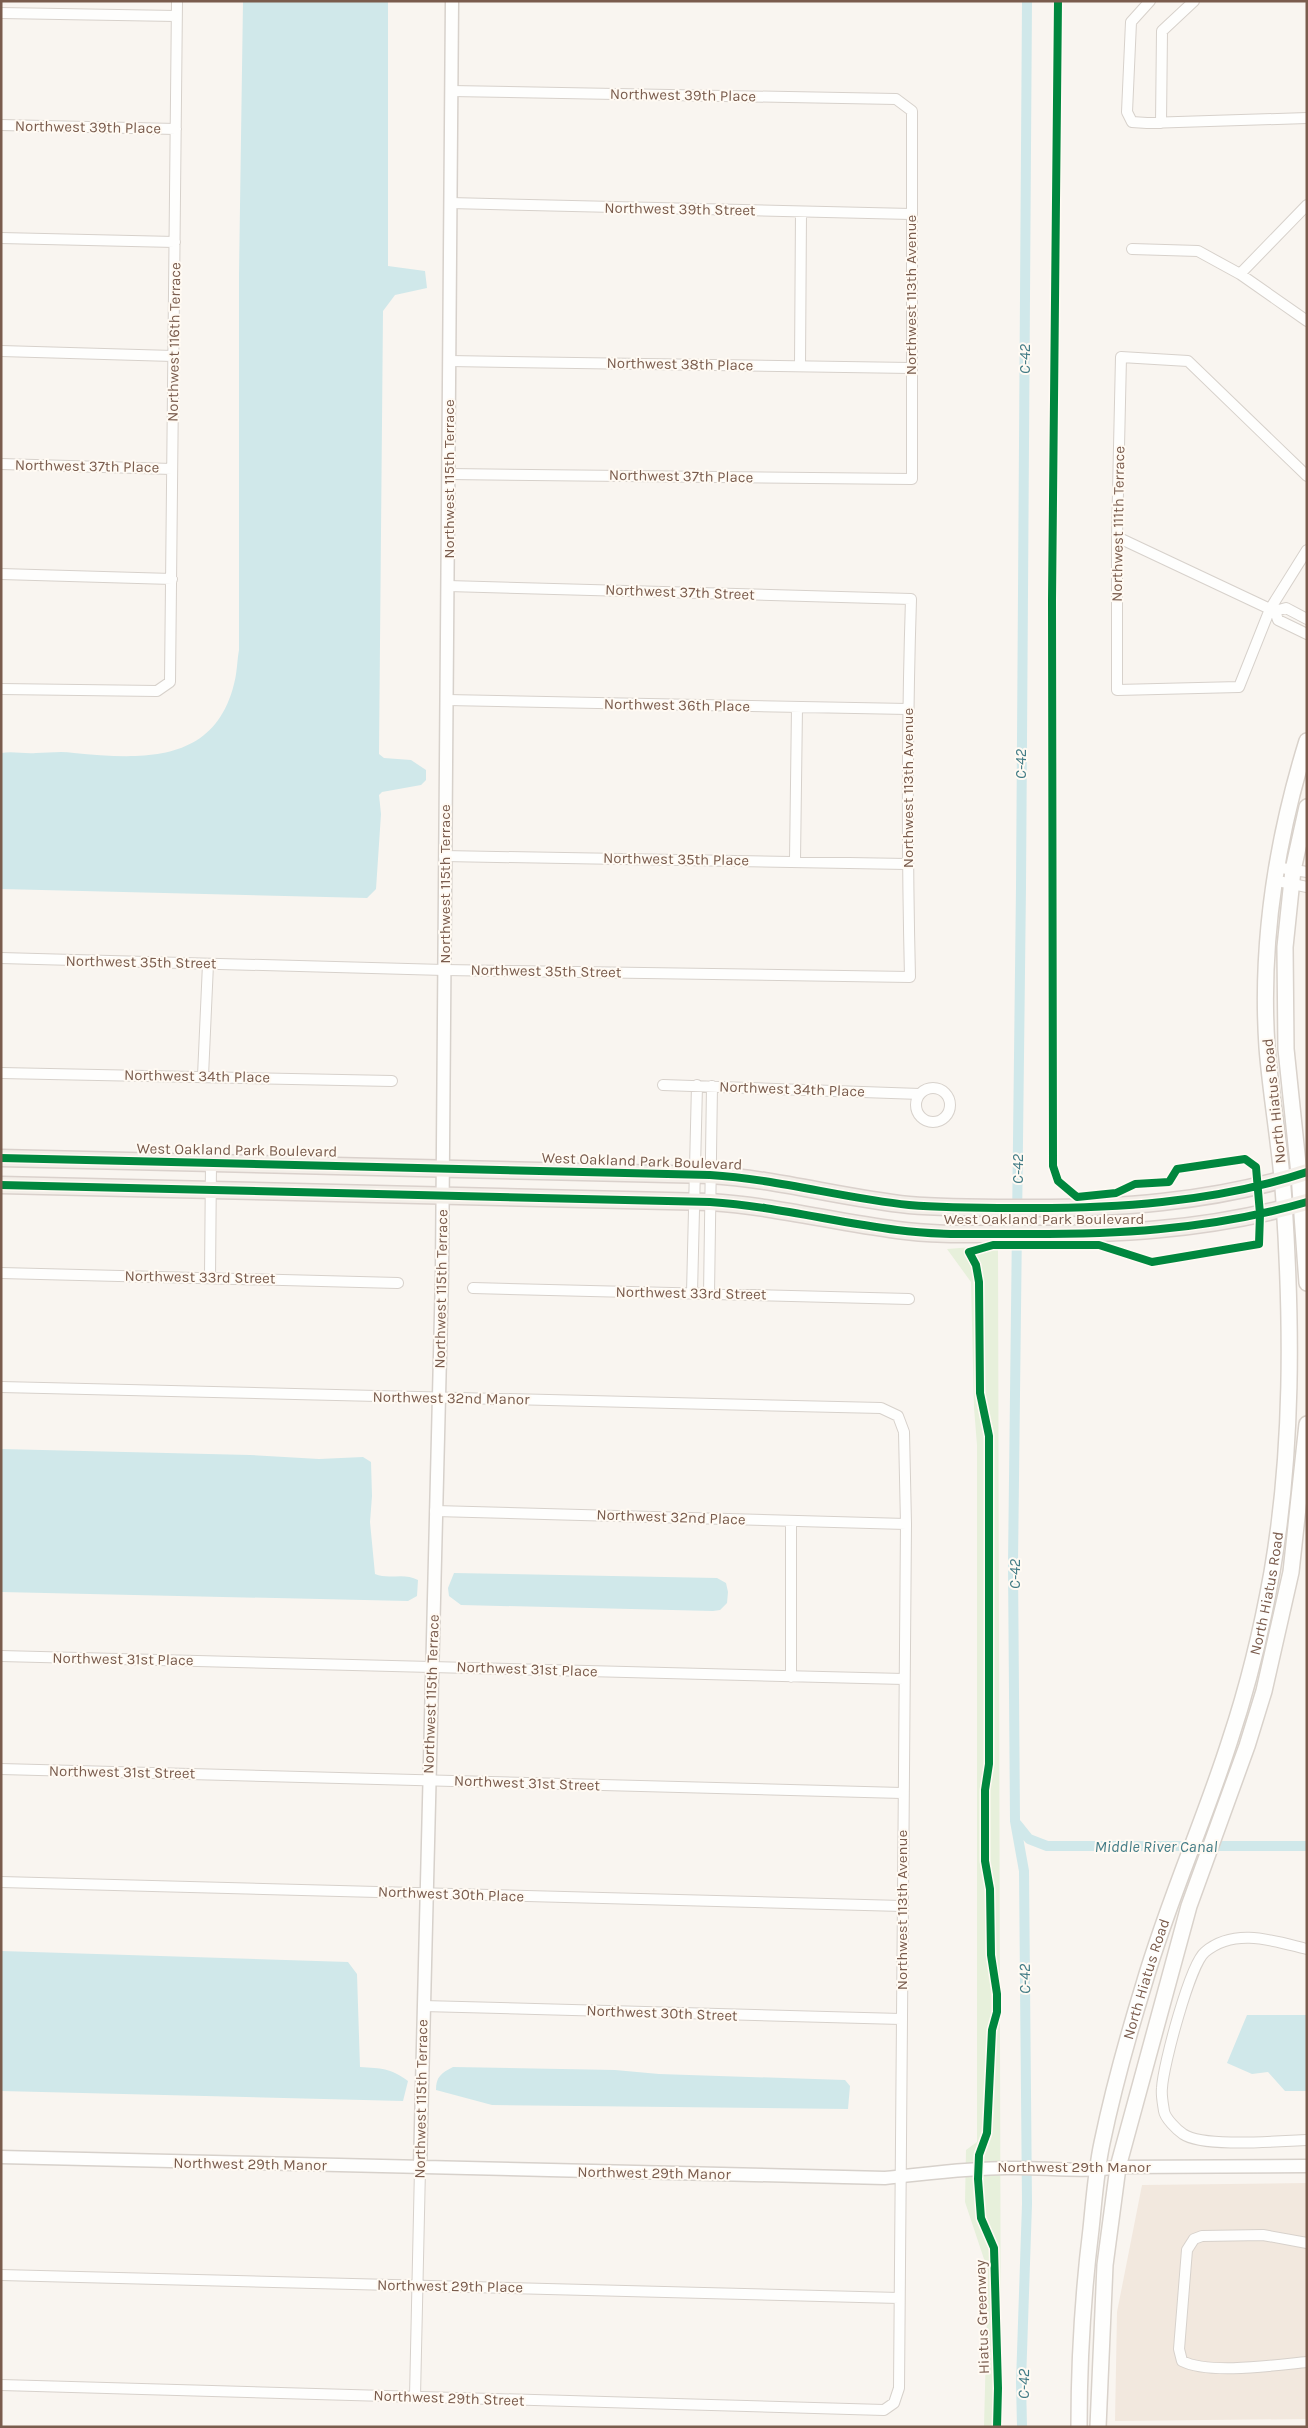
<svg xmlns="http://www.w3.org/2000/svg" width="1308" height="2428" viewBox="0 0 1308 2428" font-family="Karla,sans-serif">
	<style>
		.residential { fill: #f2e8de }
		.green { fill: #e7f0db }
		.water { fill: #d0e8ea }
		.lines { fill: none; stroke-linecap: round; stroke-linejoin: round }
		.canal { stroke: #d0e8ea; stroke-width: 10 }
		.minor-casing { stroke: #d7d1cb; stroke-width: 12 }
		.tertiary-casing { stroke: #d7d1cb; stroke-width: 15 }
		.secondary-casing { stroke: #d9d2cb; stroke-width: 18 }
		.primary-casing { stroke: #dad1cc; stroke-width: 19 }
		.minor { stroke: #fefefd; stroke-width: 10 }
		.tertiary { stroke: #fefefd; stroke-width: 12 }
		.secondary { stroke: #fefefd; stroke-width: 15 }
		.primary { stroke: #f3eee8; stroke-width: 16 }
		.cycleway-casing { stroke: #fffaf3; stroke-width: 11 }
		.cycleway { stroke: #00873e; stroke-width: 8 }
		.labels { text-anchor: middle; stroke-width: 4; stroke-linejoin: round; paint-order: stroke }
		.street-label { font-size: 15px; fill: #7a5c4d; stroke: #fffaf3 }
		.water-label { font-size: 16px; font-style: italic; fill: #437c86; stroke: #fffaf3 }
	</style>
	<rect width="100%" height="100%" fill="#f9f5f0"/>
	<path class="residential" d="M1307,2183v236l-192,2 2,-109 25,-127z"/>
	<path class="green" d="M998,1245l3,1182h-17l4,-156 -23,-69 1,-52 11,-8v-697l-3,-37 -3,-126 -24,-33z"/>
	<path class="water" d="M243,1h145v265l37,5 2,17 -32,7 -12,16 -4,443 5,4 27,2 15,10v10l-5,5 -39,7 -3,3 2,19 -5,75 -9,9 -366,-9v-136c12,-2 23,1 35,0 12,0 25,-2 38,0 66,6 140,12 160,-69 3,-10 3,-23 5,-34v-375z
		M1,1449l249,6 69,4 44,-2 8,5 1,34 -2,26 5,52c14,6 29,-2 43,6l-1,16 -9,5 -407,-9z
		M454,1573l263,5 9,5 2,9 -1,11 -7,7 -7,1 -252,-6 -12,-9 -1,-8z
		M1,1951l347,11 9,12 3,93c22,2 29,0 48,14l-5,20 -402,-10z
		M1247,2015h60v76h-22l-17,-19 -16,2 -25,-11z
		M453,2067l162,3 44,4 186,6 5,6 -2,23 -356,-4 -56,-15c0,-13 5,-17 17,-23z"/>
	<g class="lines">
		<path class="canal" d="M1017,1824l12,15 18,7h260
			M1022,2427l-1,-45 6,-178 -3,-333 -9,-50 -2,-257 8,-677 6,-886"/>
		<g class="minor-casing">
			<path id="minor" d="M1150,1l-19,21 -4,90 5,10 15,1 160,-5
				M1,13l175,3
				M1161,123l1,-92 32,-30
				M1,125l175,4
				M450,203l461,11
				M1,238l174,4
				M1132,249l66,2 42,23 67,47
				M1240,274l67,-69
				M1,351l172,5
				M449,361l462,7
				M800,366l1,-154
				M1,464l171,5
				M449,474l463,5v-368l-16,-12 -445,-8
				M1307,476l-119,-115 -67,-4 -4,180v153l122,-3 31,-78 37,-59
				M1117,537l153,72 5,2 11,-3 21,11
				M1,574l171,5
				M1275,611l3,9 29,14
				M1,689l156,2 13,-9 7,-681
				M447,700l461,9
				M444,856l463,8
				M795,861l2,-154
				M1275,867l32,5
				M1273,880l34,7
				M1,958l443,12 466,7c-3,-126 -3,-252 1,-378l-463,-13
				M1,1073l391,8
				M203,1076l5,-112
				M663,1085l257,9
				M916 1105a17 17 0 1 1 34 0a17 17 0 1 1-34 0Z
				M1,1273l397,10
				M210,1277l1,-114
				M473,1288l436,11
				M692,1293l5,-208
				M709,1294l3,-208
				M1,1387l880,21 17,8 6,16 2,92 -7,864 -5,15 -10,7 -883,-25
				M435,1511l471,13
				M791,1521v156
				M1,1656l903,23
				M1,1769l901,24
				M1,1882l901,24
				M1307,1949c-33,-8 -72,-22 -102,3 -15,12 -42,114 -43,136 -1,7 1,16 2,23 1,7 13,19 19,23 20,14 97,7 124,6
				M423,2006l478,13
				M1307,2243l-44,-8 -61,1 -8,3 -7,11 -8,99 3,12c27,14 94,4 125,1
				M1,2275l898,23
				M415,2397l5,-229"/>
		</g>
		<g class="tertiary-casing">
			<path id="tertiary" d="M1,2157l884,21c41,-4 81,-10 122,-10 37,-1 74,5 111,-1l189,-1
				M420,2168l22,-894 10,-1273"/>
		</g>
		<g class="secondary-casing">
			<g id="secondary">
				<path d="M1307,807l-14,63 -8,77 1,102 13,125 8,109"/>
				<path id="s1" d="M1079,2427c0,-66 4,-133 12,-198 3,-29 5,-58 11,-86 11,-53 26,-107 42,-159 24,-83 60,-162 86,-244 18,-54 32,-112 42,-168 21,-122 20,-247 12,-370 -3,-52 -13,-103 -17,-155 -7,-105 9,-206 40,-306"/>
				<path d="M1098,2427l7,-162 13,-98 71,-261 58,-160 17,-55 27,-119 16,-148"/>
			</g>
		</g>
		<g class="primary-casing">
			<path id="primary" d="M1,1158l709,17c67,4 132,23 199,30 35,3 70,3 106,3 97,1 198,-5 292,-36
				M1,1185l709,17c63,4 124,20 187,28 36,5 73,4 110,4 103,1 200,-3 300,-32"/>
		</g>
		<use href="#minor" class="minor"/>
		<use href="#tertiary" class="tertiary"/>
		<use href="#secondary" class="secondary"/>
		<use href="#primary" class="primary"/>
		<g class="cycleway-casing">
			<path id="cycleway" d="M1,1158l709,17c67,4 132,23 199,30 35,3 70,3 106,3 97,1 198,-5 292,-36
				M1,1185l709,17c63,4 124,20 187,28 36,5 73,4 110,4 103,1 200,-3 300,-32
				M997,2427l1,-39 -4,-140 -13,-30 -3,-39 1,-24 8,-22 5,-103 5,-18v-18l-6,-39 -1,-66 -5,-28v-71l4,-26v-328l-9,-43 -1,-111 -3,-17 -7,-13 24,-7h106l53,17 107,-18 1,-30 -4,-47 -11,-8 -68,10 -8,13 -34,2 -19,9 -39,4 -19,-16 -5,-15 -1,-566 6,-599"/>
		</g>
		<use href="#cycleway" class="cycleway"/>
	</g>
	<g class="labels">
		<g class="street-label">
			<text transform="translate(683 95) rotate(1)" y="5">Northwest 39th Place</text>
			<text transform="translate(88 127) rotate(1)" y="5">Northwest 39th Place</text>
			<text transform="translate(680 209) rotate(1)" y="5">Northwest 39th Street</text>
			<text transform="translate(911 295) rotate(-90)" y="5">Northwest 113th Avenue</text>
			<text transform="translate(174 342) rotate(-89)" y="5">Northwest 116th Terrace</text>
			<text transform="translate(680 364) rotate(1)" y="5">Northwest 38th Place</text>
			<text transform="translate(87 466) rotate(1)" y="5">Northwest 37th Place</text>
			<text transform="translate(681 476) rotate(1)" y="5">Northwest 37th Place</text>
			<text transform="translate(449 479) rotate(-90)" y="5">Northwest 115th Terrace</text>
			<text transform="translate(1118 524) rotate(-89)" y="5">Northwest 111th Terrace</text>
			<text transform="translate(680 592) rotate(2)" y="5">Northwest 37th Street</text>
			<text transform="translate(677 705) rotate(1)" y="5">Northwest 36th Place</text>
			<text transform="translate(908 788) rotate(-90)" y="5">Northwest 113th Avenue</text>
			<text transform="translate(676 859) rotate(1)" y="5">Northwest 35th Place</text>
			<text transform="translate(445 884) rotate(-90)" y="5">Northwest 115th Terrace</text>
			<text transform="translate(141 962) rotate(1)" y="5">Northwest 35th Street</text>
			<text transform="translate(546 971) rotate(1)" y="5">Northwest 35th Street</text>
			<text transform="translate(197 1076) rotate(1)" y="5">Northwest 34th Place</text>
			<text transform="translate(792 1089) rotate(2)" y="5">Northwest 34th Place</text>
			<text transform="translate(1274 1101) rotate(-96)" y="5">North Hiatus Road</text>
			<text transform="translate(237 1150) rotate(1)" y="5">West Oakland Park Boulevard</text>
			<text transform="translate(642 1161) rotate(2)" y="5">West Oakland Park Boulevard</text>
			<text x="1044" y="1224">West Oakland Park Boulevard</text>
			<text transform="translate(200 1277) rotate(1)" y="5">Northwest 33rd Street</text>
			<text transform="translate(441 1289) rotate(-89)" y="5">Northwest 115th Terrace</text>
			<text transform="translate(691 1293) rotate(1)" y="5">Northwest 33rd Street</text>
			<text transform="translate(451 1398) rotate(1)" y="5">Northwest 32nd Manor</text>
			<text transform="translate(671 1517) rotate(2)" y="5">Northwest 32nd Place</text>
			<text dy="5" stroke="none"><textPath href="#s1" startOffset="860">North Hiatus Road</textPath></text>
			<text transform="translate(123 1659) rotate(1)" y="5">Northwest 31st Place</text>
			<text transform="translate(527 1669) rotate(2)" y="5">Northwest 31st Place</text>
			<text transform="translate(431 1694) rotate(-88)" y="5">Northwest 115th Terrace</text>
			<text transform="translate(122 1772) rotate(1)" y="5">Northwest 31st Street</text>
			<text transform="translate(527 1783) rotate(2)" y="5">Northwest 31st Street</text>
			<text transform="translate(451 1894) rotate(2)" y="5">Northwest 30th Place</text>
			<text transform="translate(902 1910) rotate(-90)" y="5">Northwest 113th Avenue</text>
			<text dy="5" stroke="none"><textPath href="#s1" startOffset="455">North Hiatus Road</textPath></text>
			<text transform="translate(662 2013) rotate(2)" y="5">Northwest 30th Street</text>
			<text transform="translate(421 2099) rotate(-89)" y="5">Northwest 115th Terrace</text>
			<text transform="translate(250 2164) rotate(1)" y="5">Northwest 29th Manor</text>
			<text x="1074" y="2172">Northwest 29th Manor</text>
			<text transform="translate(654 2173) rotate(1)" y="5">Northwest 29th Manor</text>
			<text transform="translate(450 2286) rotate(1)" y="5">Northwest 29th Place</text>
			<text transform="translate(982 2317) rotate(-92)" y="5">Hiatus Greenway</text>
			<text transform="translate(449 2398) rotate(2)" y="5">Northwest 29th Street</text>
		</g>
		<g class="water-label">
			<text transform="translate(1024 359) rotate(-90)" y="6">C-42</text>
			<text transform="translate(1020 764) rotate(-90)" y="6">C-42</text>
			<text transform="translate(1017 1169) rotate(-90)" y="6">C-42</text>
			<text transform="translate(1014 1574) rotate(-90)" y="6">C-42</text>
			<text x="1156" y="1852">Middle River Canal</text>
			<text transform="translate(1024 1979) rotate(-91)" y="6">C-42</text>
			<text transform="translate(1023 2384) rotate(-89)" y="6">C-42</text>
		</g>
	</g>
	<rect width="1308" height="2428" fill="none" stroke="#7a5c4d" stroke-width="5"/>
</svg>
